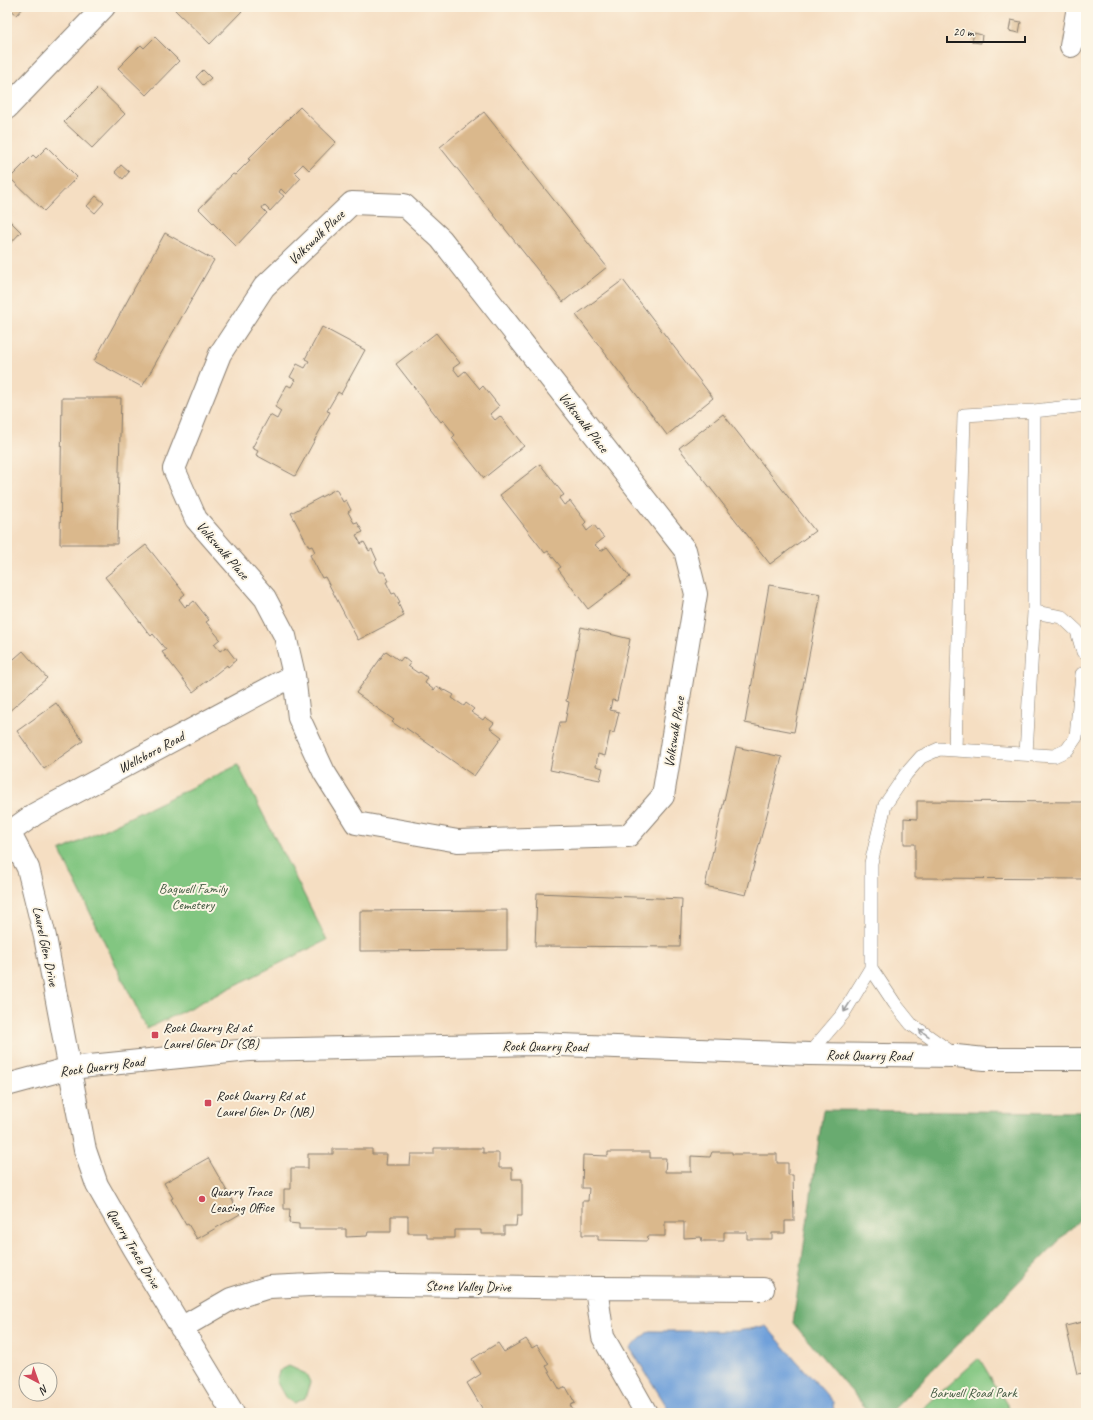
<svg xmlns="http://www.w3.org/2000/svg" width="1093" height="1420" viewBox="0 0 1093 1420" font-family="Caveat,sans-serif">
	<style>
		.green { fill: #82c681; stroke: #4f714e }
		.forest { fill: #69ab6f; stroke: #426446 }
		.water { fill: #70a0da; stroke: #465e7b }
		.building { fill: #dab88c }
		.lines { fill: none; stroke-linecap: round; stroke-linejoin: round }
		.service-casing { stroke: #887d6f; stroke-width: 14 }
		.minor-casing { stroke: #887d6f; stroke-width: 24 }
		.secondary-casing { stroke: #887d6f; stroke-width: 24 }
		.service { stroke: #fff; stroke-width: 13 }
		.minor { stroke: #fff; stroke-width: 22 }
		.secondary { stroke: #fff; stroke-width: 22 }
		.oneway { stroke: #999 }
		.poi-dot { fill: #d1495b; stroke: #fcf5e5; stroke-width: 1.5 }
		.labels { text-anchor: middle; stroke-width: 4; stroke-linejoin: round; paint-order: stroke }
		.street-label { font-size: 14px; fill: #1c1c1c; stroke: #fcf5e5 }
		.park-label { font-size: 14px; fill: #40583f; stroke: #fcf5e5 }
		.poi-label { font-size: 14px; fill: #1c1c1c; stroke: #fcf5e5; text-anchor: start }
	</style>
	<rect width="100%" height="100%" fill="#fcf5e5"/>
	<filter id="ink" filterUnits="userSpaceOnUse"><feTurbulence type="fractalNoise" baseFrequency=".025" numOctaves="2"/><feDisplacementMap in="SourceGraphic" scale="8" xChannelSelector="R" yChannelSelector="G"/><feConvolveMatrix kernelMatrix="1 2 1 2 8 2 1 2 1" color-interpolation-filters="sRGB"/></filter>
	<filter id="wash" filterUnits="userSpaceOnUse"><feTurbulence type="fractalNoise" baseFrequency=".012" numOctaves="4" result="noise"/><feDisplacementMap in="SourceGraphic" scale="16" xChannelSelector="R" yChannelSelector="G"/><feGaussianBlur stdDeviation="0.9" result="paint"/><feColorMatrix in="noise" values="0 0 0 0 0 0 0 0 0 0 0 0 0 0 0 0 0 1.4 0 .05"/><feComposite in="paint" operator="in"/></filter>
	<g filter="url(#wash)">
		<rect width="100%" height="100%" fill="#f5dec2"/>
		<path class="green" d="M238,765l89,175 -180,89 -87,-178z
			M979,1358l33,55h-94z
			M289,1366l17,8 4,8 -5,16 -11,5 -9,-6 -9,-16 3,-10z"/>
		<path class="forest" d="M823,1110l263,2v101l-196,200h-20l-77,-90z"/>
		<path class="water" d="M766,1326l67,76 1,11h-163l-41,-65 19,-17h89z"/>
		<g id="blocks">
			<path class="building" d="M8,7h16l-7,8z
				M177,7h60l5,4 -32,33 -35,-34z
				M1011,20l10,2 -2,11 -10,-2z
				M974,33l8,2 -1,8 -9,-1z
				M155,37l24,24 -33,34 -28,-27 23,-23 3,3z
				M203,70l8,8 -8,7 -7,-8z
				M98,88l27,26 -33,34 -28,-26z
				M300,107l36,35 -27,28 -6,-6 -8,8 6,6 -15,16 -5,-5 -2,3 5,4 -14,15 -6,-6 -2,3 5,5 -31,33 -37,-37 34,-35 2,1 15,-15 -2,-1z
				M484,112l123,155 -44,35 -123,-155z
				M47,147l30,30 -33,34 -34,-33 23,-23 3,3z
				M121,165l8,7 -6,7 -8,-7z
				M96,196l8,7 -9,10 -8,-7z
				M7,218l14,14 -14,15z
				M165,233l49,27 -72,127 -48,-26z
				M623,280l90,118 -46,37 -91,-120z
				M322,327l43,23 -24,44 -3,-2 -11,19 3,1 -35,64 -39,-21 2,-4 -6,-3 18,-33 7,4 4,-8 -6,-4 12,-22 4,2 4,-7 -5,-3 7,-13 8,4 4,-7 -4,-2z
				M436,333l24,30 -7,5 6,8 6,-5 15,18 3,-3 16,20 -9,8 5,6 5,-4 24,30 -40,32 -32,-40 3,-3 -12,-15 -2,2 -45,-58z
				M62,398h59l-4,146h-57z
				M723,414l92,117 -45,33 -91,-116z
				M540,464l24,31 -5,3 5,7 6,-4 16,21 -3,3 4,6 7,-6 10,13 -9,7 6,6 6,-4 23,30 -42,32 -30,-40 3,-2 -13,-16 -3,2 -45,-58z
				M336,489l7,13 3,-2 5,10 -3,2 6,11 3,-1 6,10 -7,3 5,9 3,-2 5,9 3,-2 5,11 -2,2 5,10h4l5,9 -3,1 6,12 3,-1 5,9 -2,1 6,13 -46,24 -33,-63 -3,1 -12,-23 5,-3 -3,-6 -3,1 -18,-34z
				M146,545l39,49 -6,5 6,8 2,-2 1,1 6,-5 15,19 -3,2 14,17 -6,5 6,7 6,-4 10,13 -8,7 -1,-2 -34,27 -31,-40 4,-2 -13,-16 -2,2 -46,-59z
				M769,585l52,9 -27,138 -49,-9z
				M581,627l49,12 -13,62 -5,-1 -2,10 9,2 -5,21 -4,-1 -5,24 -7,-2 -2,12 7,2 -3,12 -50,-10 10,-48h5l4,-20 -3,-1z
				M23,651l24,27 -40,35v-48z
				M386,651l14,10 3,-4 7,6 -2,3 10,7 2,-1 8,6 -3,5 9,7 3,-4 7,5 1,-1 9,5 -2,3 12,8 2,-3 8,6 -3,3 12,8 2,-3 9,6 -4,5 12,9 -28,39 -68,-48 -2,2 -12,-8 2,-2 -38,-27z
				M56,703l27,38 -39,28 -27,-38z
				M736,747l46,10 -36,138 -41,-9z
				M917,801l169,1v77l-171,-1v-34h-11v-26l13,1z
				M537,893l145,6 -2,48 -145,-1z
				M507,910v40l-147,1v-40z
				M434,1148h49v5h16v15h13v11h10v37h-5l-1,10h-12v8h-23v-4h-26v8h-28v-5h-19v-17h-17v16h-23l-1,4 -21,1v-8h-47v-5l-10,-1 1,-14h-6v-20h7v-21h17v-14h25v-5h39v5h15l-1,11h24l1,-11h23z
				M608,1152h42v6h16l-1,14h26v-16l19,1 2,-5h20v2h45v9h11v12h5l1,46h-9v12h-13v6h-25v-7h-23v9h-22l-1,-4 -17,1v-16h-19v14h-17l-1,5 -49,-1v-5h-16v-34h6l1,-13h-7l1,-33 25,1z
				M208,1158l32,56 -43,25 -9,-15 -2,1 -15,-26 2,-1 -9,-15z
				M1086,1321v64h-1l-2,-12 -6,1 -11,-48z
				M526,1339l6,9 5,-3 12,19 -3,2 14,24 6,-3 9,16 -5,2 5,8h-90l-18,-30 14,-9 -9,-15 26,-16 6,9z"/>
		</g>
	</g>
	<g filter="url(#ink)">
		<use href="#blocks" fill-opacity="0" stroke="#887d6f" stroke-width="1"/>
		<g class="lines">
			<g class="service-casing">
				<path id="service" d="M1083,652l-6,-21 -15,-14 -28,-5v-201l52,-6
					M955,750l9,-335 70,-4
					M1026,754l8,-142
					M871,968v-105l14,-58 21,-31 15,-17 18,-8 115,7 13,-6 9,-13 6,-63
					M809,1054l34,-40 28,-46 24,36 16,20 44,31"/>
			</g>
			<g class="minor-casing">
				<path id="minor" d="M1071,46l7,-39
					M7,108l97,-101
					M352,203l52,2 37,34 244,311 11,44 -33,202 -35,40 -170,5 -102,-18 -32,-51 -25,-54 -5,-43 -9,-39 -20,-38 -69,-79 -22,-50 46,-115 44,-67z
					M7,828l21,40 17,69 40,213 12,35 36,63 100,165
					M7,834l28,-20 259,-139
					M596,1288l7,49 43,76
					M181,1328l50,-29 38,-12 63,-3 264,4 167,1"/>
			</g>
			<g class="secondary-casing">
				<path id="secondary" d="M7,1085l63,-17 179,-18 284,-6 276,10 147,2 29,3h101"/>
			</g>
			<use href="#service" class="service"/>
			<use href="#minor" class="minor"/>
			<use href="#secondary" class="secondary"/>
		</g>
		<defs><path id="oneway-shaft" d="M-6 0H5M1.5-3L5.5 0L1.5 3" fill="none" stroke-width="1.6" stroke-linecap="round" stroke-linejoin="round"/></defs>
		<g class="oneway">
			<use href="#oneway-shaft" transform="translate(847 1007) rotate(122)"/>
			<use href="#oneway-shaft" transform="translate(924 1033) rotate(-145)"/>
		</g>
	</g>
	<g class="poi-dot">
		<rect x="151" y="1031" width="8" height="8" rx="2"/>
		<rect x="204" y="1099" width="8" height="8" rx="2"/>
		<circle cx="202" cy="1199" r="4"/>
	</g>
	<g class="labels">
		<g class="street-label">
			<text transform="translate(316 237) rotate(-44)" y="5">Volkswalk Place</text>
			<text transform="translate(584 422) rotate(52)" y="5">Volkswalk Place</text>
			<text transform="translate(223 550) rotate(49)" y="5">Volkswalk Place</text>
			<text transform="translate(674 732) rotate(-81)" y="5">Volkswalk Place</text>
			<text transform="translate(151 752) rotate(-28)" y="5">Wellsboro Road</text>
			<text transform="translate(46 946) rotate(78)" y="5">Laurel Glen Drive</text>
			<text transform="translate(545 1046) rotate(1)" y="5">Rock Quarry Road</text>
			<text transform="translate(869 1055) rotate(1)" y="5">Rock Quarry Road</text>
			<text transform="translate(102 1066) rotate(-7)" y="5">Rock Quarry Road</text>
			<text transform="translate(134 1248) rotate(59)" y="5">Quarry Trace Drive</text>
			<text transform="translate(468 1286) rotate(1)" y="5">Stone Valley Drive</text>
		</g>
		<g class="park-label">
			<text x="193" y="893">Bagwell Family<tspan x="193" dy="16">Cemetery</tspan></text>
			<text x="973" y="1397">Barwell Road Park</text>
		</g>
		<g class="poi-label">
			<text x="163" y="1032">Rock Quarry Rd at<tspan x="163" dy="16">Laurel Glen Dr (SB)</tspan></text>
			<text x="216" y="1100">Rock Quarry Rd at<tspan x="216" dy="16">Laurel Glen Dr (NB)</tspan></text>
			<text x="210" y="1196">Quarry Trace<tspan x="210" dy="16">Leasing Office</tspan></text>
		</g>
	</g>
	<rect width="1093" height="1420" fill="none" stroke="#fcf5e5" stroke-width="24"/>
	<g transform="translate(38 1382) rotate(139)"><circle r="19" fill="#fcf5e5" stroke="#a29e95"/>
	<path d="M0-3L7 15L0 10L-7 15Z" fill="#d1495b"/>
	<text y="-6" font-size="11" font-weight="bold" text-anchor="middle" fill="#1c1c1c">N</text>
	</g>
	<path d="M947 36v6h78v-6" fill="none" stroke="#1c1c1c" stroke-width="2"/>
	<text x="953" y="36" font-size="12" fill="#1c1c1c" stroke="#fcf5e5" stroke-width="3" paint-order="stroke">20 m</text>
</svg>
